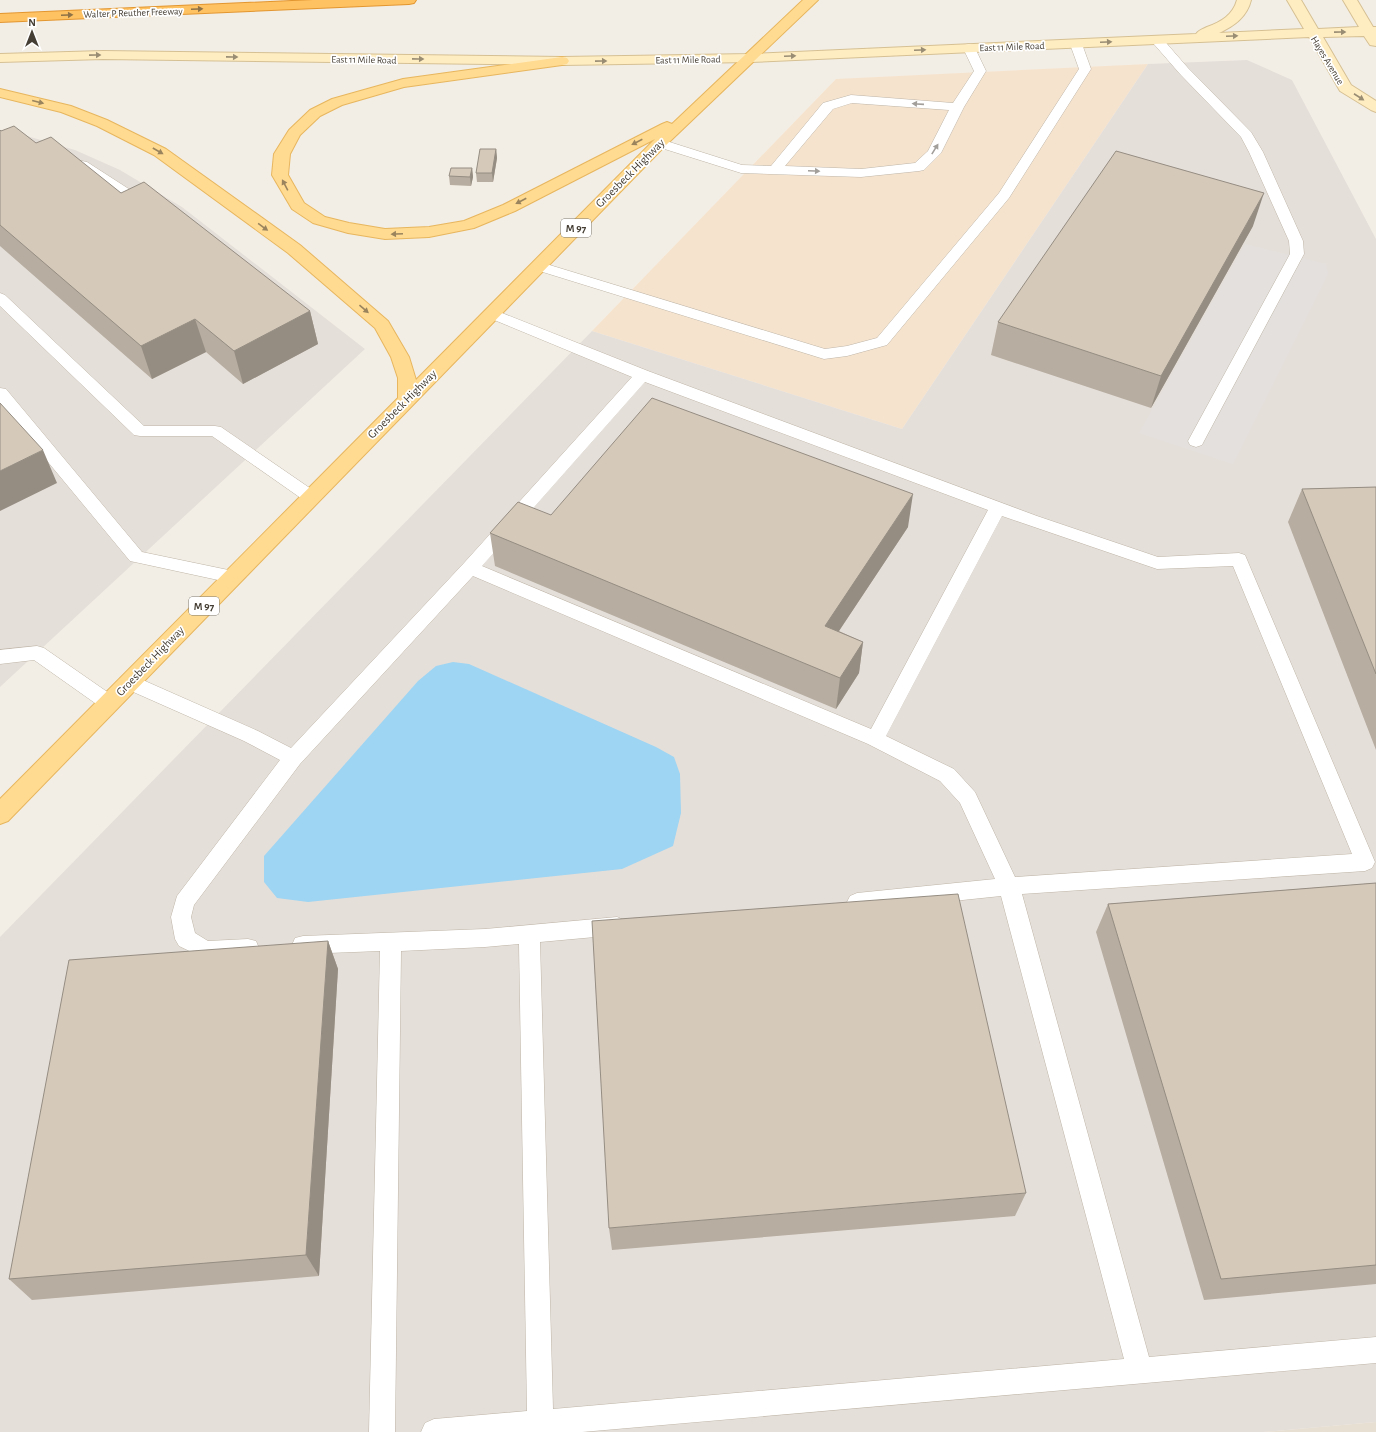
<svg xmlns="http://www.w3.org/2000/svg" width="1376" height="1432" viewBox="0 0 1376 1432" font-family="'Alegreya Sans',sans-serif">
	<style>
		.residential { fill: #e7dfd2 }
		.commercial { fill: #f6e3ce }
		.industrial { fill: #e5dfda }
		.parking { fill: #e3e0dd }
		.water { fill: #9ed5f2 }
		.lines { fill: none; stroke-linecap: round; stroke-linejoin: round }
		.lane-casing { stroke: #beb5a7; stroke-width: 1 }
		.secondary-casing { stroke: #d5c093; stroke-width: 2 }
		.primary-casing { stroke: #e7b65e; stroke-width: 2 }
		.highway-casing { stroke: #e29630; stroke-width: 2 }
		.lane { fill: #fff; fill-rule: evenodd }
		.secondary { fill: #ffedc2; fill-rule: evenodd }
		.primary { fill: #ffda91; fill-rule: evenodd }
		.highway { fill: #ffc263; fill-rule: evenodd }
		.wall { fill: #b7ada0 }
		.shaded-wall { fill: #958d82 }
		.building { fill: #d5c9ba; stroke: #958d82 }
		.oneway { fill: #8f7347 }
		.oneway2 { fill: #998d74 }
		.oneway3 { fill: #99845e }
		.oneway4 { fill: #a29e9a }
		.labels { text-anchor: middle; stroke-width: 3.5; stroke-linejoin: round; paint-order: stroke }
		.far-street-label { font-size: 10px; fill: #453e34; stroke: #fff }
		.shield { fill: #fff; stroke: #7d7871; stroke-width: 1 }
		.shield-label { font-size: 11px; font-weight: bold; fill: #453e34 }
		.street-label { font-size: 12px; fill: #453e34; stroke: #fff }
	</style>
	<rect width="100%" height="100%" fill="#f3eee5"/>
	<path class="residential" d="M1376,1422v10h-112z"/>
	<path class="commercial" d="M1148,64l-246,365 -310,-98 244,-252z"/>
	<path class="industrial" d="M1247,60l45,20 84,159v1183l-112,10h-1264v-495l592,-606 310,98 246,-365z
		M0,131l27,5 48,14 45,20 62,37 183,142 -365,338z"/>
	<path class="parking" d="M1245,244l81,20 2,10 -95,190 -94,-31z"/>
	<path class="water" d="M453,662l16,2 187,83 18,10 6,17 1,39 -8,33 -51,23 -314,33 -31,-4 -13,-16v-26l154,-175 18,-15z"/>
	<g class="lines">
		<g class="lane-casing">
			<path id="lane" d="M1157,36l4,1 27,31 63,64 12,20 40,89 1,13 -100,187 -2,4 -6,2 -6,-2 -2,-4 102,-187 -1,-13 -40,-89 -8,-15 -61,-63 -27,-31 -2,-3 2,-3z
				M1076,40l4,1 2,3 9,25 -82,129 -122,147 -40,11 -23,3 -291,-90 -2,-3 2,-3 5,-1 5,1 282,86 22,-3 30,-8 122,-145 80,-124 -9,-25 2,-3z
				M969,44l4,1 2,3 11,23 -22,36 -23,46 -17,17 -5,1 -58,6 -120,-4 -86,-27 -2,-3 2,-3 5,-1 82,26 29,1 52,-63 28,-8 102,8 21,-32 -11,-23 2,-3zM852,103l97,7 -21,41 -13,12 -54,6 -76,-3 48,-57z
				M82,161l5,1 62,40 2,3 -2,3 -5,1 -5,-1 -62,-40 -2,-3 2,-3z
				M0,293l5,2 139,131h71l6,1 96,66 2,4 -2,4 -6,2 -6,-2 -93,-65h-72l-6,-1 -134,-129z
				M492,309l156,62 389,145 121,41 81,-4 6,2 130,307 -3,6 -7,3 -343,23 127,463 227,-20v26l-794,69h-161l4,-9 9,-4 93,-8 -8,-467 -34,3 -84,4 -6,481h-26l11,-481 -77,3 -8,-2 -3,-7 3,-7 8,-2 182,-7 132,-12 7,3 4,6 -4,6 -7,3 -77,7 13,467 571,-50 -123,-463 -144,15 -7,-3 -3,-6 3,-6 7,-3 138,-14 -35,-76 -20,-22 -72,-37 -395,-168 -173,188 -106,141 -3,12 4,16 13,8 40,-2 8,2 3,7 -3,7 -8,2 -42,2 -27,-13 -4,-7 -4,-22 6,-21 103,-136 -36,-19 -122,-54 -2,-5 2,-5 7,-2 7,2 122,54 33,17 173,-185 168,-186 -145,-60 -3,-3 3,-3zM645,382l343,128 -117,219 -389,-163zM1002,516l155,53 76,-3 119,288 -337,23 -40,-85 -21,-23 -68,-33z
				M0,388l6,1 136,163 96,20 3,5 -3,5 -6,1 -102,-22 -130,-157z
				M37,646l7,2 72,50 2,5 -2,5 -7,2 -7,-2 -68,-48 -34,4v-14z"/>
		</g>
		<g class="secondary-casing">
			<path id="secondary" d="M1237,0h14c-4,17 -17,26 -32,33l85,-4 -17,-29h14l17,29 41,-2 -16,-27h14l16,27h3v19l-6,-1 -6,-9 -41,1 28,48 25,16v11l-5,-2 -31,-19 -31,-54 -558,25 -189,3 -459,-6 -103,3v-8l103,-3 459,6 189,-3 445,-20c3,-4 7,-5 11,-7 14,-5 26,-12 30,-27z"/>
		</g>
		<g class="primary-casing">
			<path id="primary" d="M803,0h15l-153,146 -657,675 -8,3v-25l398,-401v-20l-7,-21 -16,-29 -87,-75 -134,-98 -57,-29 -36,-14 -61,-15v-8l71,17 36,14 59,29 134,96 88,76 21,36 7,23 239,-241 -140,72 -41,17 -45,9 -44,2 -37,-6 -35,-10 -21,-14 -20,-34 2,-21 15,-24 21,-20 22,-11 71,-20 159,-22 5,1 2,3 -2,3 -5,1 -158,22 -62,18 -22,11 -20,19 -10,19 -2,21 16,28 21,14 24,6 36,6 44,-2 35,-6 39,-16 159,-81 5,-2 5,2z"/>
		</g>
		<g class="highway-casing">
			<path id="highway" d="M314,0h102l-2,3 -5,1 -409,18v-8z"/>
		</g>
		<use href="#lane" class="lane"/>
		<use href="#secondary" class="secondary"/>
		<use href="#primary" class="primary"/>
		<use href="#highway" class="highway"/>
	</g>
	<path class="wall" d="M0,130l36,13 85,50 189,118 8,33 -75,40 -37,-32 -54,27 -152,-133z
		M496,149l1,9 -4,24h-16l-1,-9z
		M472,168l1,9 -2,9 -21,-1 -1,-9z
		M1253,226l-102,182 -160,-53 7,-33z
		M1376,487v263l-88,-228 14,-33z
		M551,515l357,12 -69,104 24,11 -4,31 -23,36 -341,-143 -5,-33z
		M1376,883v401l-172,16 -108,-368 12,-28z
		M328,941l10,28 -19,307 -287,24 -23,-21z
		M1026,1193l-11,23 -403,34 -3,-22z"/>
	<path class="shaded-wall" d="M496,149l1,9 -4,24 -1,-9z
		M472,168l1,9 -2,9 -1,-9z
		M1264,193l-11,33 -102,182 10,-32z
		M310,311l8,33 -75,40 -9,-33z
		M195,319l11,33 -54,27 -11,-33z
		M43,450l14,33 -57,28v-40z
		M913,494l-5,33 -87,131 4,-32z
		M863,642l-4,31 -23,36 4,-31z
		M328,941l10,28 -19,307 -13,-21z"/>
	<path class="building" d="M14,126l22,17 15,-6 70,56 23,-11 166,129 -76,40 -39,-32 -54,27 -141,-121v-95l1,1z
		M480,149h16l-4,24h-16z
		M1116,151l148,42 -103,183 -163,-54z
		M451,168h21l-2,9 -21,-1z
		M652,398l261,96 -88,132 38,16 -23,36 -350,-145 28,-31 33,13z
		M0,403l43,47 -43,21z
		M1376,487v187l-74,-185z
		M1376,883v382l-155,14 -113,-375z
		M958,894l68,299 -417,35 -17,-307z
		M328,941l-22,314 -297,24 60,-319z"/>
	<defs><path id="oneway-solid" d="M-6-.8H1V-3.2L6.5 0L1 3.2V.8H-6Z"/></defs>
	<g class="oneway">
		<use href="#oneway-solid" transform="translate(197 9) rotate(-2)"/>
		<use href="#oneway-solid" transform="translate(67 15) rotate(-2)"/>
	</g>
	<g class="oneway2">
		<use href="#oneway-solid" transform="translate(1340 32) rotate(-1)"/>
		<use href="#oneway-solid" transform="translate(1232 36) rotate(-2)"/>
		<use href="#oneway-solid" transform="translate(1106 42) rotate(-3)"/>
		<use href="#oneway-solid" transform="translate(920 50) rotate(-3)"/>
		<use href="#oneway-solid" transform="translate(95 55) rotate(-1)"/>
		<use href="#oneway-solid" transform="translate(790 56) rotate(-3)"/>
		<use href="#oneway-solid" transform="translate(232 57) rotate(1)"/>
		<use href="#oneway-solid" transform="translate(418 59) rotate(1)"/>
		<use href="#oneway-solid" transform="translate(601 61) rotate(-1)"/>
		<use href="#oneway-solid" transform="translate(1359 97) rotate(33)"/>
	</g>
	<g class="oneway3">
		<use href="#oneway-solid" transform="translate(38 102) rotate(14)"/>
		<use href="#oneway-solid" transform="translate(637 142) rotate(153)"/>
		<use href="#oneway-solid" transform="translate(158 151) rotate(30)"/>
		<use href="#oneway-solid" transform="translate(285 185) rotate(-118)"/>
		<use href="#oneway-solid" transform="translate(521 201) rotate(152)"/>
		<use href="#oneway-solid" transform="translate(263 227) rotate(36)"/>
		<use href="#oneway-solid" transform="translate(397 234) rotate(178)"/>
		<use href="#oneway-solid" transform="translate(364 309) rotate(41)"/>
	</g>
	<g class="oneway4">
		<use href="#oneway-solid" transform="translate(918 104) rotate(-176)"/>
		<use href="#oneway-solid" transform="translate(935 149) rotate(-58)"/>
		<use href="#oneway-solid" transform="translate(814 171) rotate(2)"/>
	</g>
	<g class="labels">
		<g class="far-street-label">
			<text transform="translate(133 12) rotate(-2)" y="4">Walter P Reuther Freeway</text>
			<text transform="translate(1012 46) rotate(-2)" y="4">East 11 Mile Road</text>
			<text transform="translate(364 59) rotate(1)" y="4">East 11 Mile Road</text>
			<text transform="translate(688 59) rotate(-1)" y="4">East 11 Mile Road</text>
			<text transform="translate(1328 60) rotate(59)" y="4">Hayes Avenue</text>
		</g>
		<g class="shield">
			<rect x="561" y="219" width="30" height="18" rx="3"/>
			<rect x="189" y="597" width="30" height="18" rx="3"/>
		</g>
		<g class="shield-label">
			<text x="576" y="232">M 97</text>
			<text x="204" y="610">M 97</text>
		</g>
		<g class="street-label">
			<text transform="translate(630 173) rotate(-45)" y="4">Groesbeck Highway</text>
			<text transform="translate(402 404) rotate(-45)" y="4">Groesbeck Highway</text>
			<text transform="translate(150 661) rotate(-46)" y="4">Groesbeck Highway</text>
		</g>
	</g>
	<g transform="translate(32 32)" stroke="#ffffff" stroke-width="3" paint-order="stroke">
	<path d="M0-3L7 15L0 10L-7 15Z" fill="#453e34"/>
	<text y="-6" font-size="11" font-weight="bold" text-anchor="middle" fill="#453e34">N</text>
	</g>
</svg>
